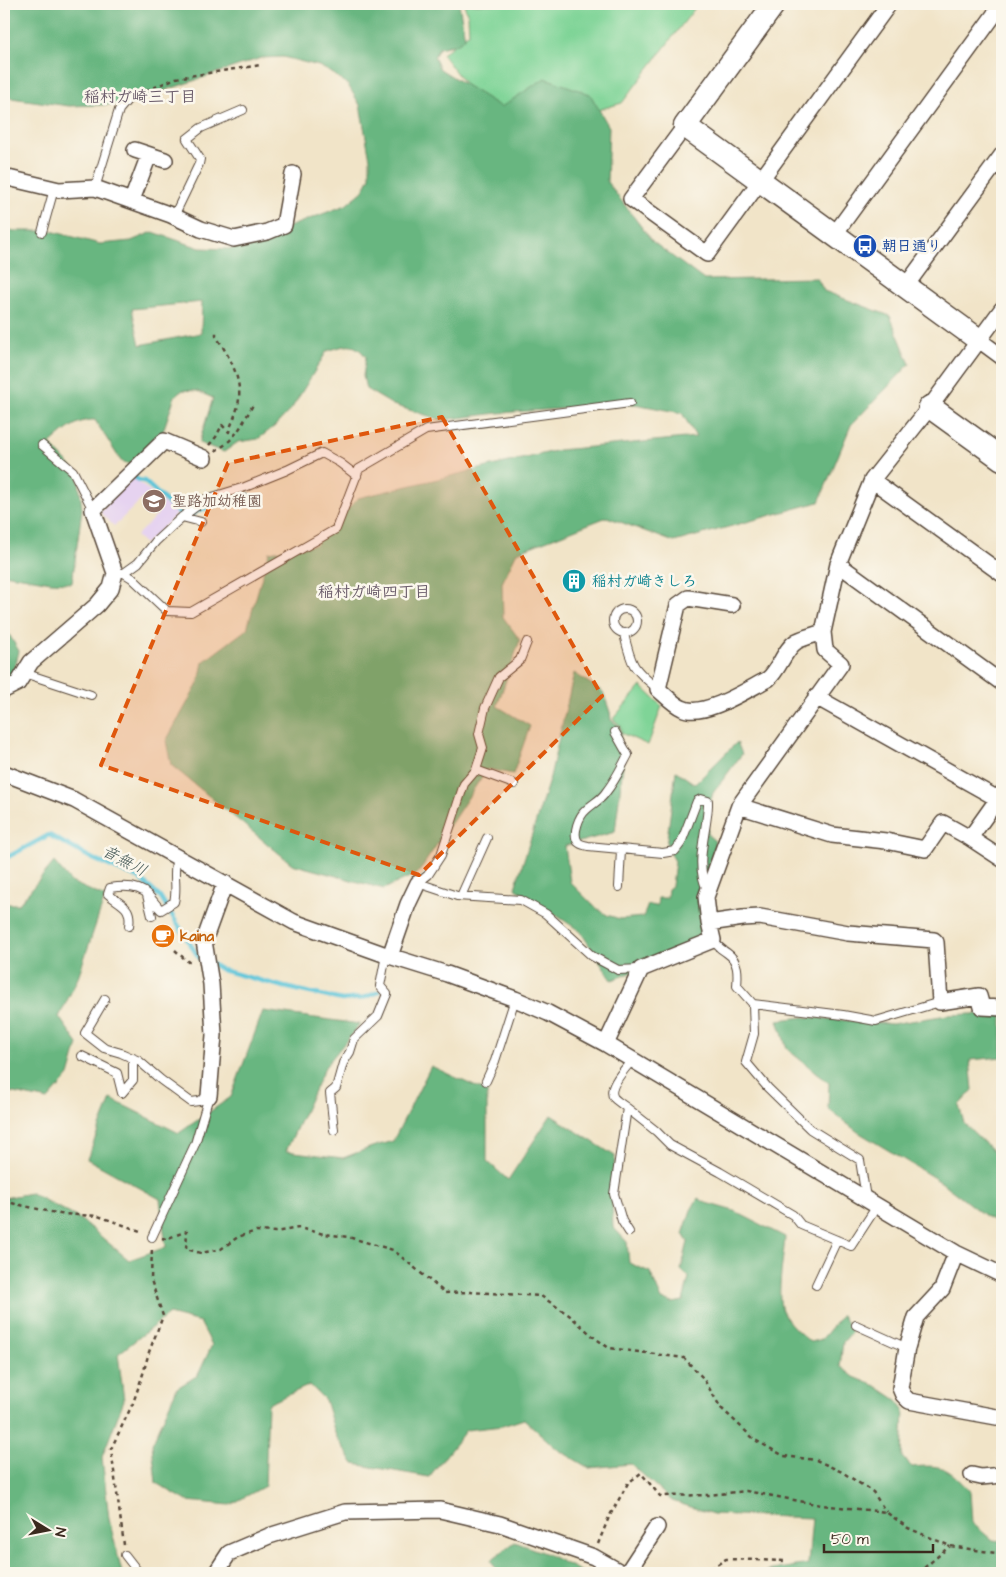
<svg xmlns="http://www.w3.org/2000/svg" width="1006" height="1577" viewBox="0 0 1006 1577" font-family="'Architects Daughter','Klee One',sans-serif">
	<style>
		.built { fill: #e6d3f0 }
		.green { fill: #7fd497; stroke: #5d7f5a }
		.forest { fill: #67b680; stroke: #51704f; fill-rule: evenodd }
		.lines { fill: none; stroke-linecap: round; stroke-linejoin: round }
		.stream { stroke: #5dc5d9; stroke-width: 4.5 }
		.lane-casing { stroke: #564638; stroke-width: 10 }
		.street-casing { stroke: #564638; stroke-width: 18 }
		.secondary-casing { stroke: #564638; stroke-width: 25 }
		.path { stroke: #564638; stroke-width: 2.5; stroke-dasharray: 4 4; stroke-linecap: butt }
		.lane { stroke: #fff; stroke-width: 8 }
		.street { stroke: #fff; stroke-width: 15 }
		.secondary { stroke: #fff; stroke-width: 22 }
		.marked { fill: #df570d; fill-opacity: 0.2; stroke: #df570d; stroke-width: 4; stroke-dasharray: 10 6; stroke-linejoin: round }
		.labels { text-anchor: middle; stroke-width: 5; stroke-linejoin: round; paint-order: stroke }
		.transit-label { font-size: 15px; font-weight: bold; fill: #164399; stroke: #fbf7ec; text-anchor: start }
		.education-label { font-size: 15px; font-weight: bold; fill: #785e54; stroke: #fbf7ec; text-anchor: start }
		.culture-label { font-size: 15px; font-weight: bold; fill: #0d838f; stroke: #fbf7ec; text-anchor: start }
		.food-label { font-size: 15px; font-weight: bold; fill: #c56008; stroke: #fbf7ec; text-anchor: start }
		.neighbourhood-label { font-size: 16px; font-weight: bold; fill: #6b5c6b; stroke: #fbf7ec }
		.water-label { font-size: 16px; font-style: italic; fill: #455856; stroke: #fbf7ec }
	</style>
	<rect width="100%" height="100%" fill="#fbf7ec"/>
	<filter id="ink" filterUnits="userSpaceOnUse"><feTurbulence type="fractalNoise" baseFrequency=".02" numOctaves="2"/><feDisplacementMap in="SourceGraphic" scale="10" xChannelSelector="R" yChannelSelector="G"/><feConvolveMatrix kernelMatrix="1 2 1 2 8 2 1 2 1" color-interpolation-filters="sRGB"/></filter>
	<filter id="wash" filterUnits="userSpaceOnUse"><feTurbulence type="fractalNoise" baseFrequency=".0096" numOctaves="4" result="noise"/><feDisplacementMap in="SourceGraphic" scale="20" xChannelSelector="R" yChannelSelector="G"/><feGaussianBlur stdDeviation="1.12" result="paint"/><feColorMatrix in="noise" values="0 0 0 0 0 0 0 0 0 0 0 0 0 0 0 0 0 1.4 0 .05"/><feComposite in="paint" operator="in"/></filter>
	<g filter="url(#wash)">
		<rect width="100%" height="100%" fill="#f1e4c8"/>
		<path class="built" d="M132,477l45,37 -32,30 -9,-8 22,-22 -15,-16 -29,28 -14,-14z"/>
		<path class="green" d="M464,4h234l-76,99 -28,8 -82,17 -45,-41 -25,-33 27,-21 -1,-17z
			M641,686l21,20 -14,39 -27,-12v-7l-8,-7z"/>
		<path class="forest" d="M4,4h455l6,34 -8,6 -18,4 -5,9 6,12 61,38 44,-29 45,16 19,33 -2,55 46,60 51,38 113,-2 7,13 66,25 20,48 -59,61 -32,77 -145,40 -67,-25 -90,35 -15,31 1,34 17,23 -23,66 33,20 -17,48 -26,-5 -69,104 -34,16 -92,-25 -121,-99 -5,-24 33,-59 4,-20 44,-33 22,-77 46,-7 43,-47 201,-48 137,-13 -14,-24 -47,-9 -137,9 -56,7 -49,-15 -27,-16 -3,-13 3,-19c-12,-17 -22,-11 -39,-6l-35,57 -17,18 -17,13 -20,3 -14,10 -25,-9 14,-45 -16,-7 -14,-1 -8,6 -16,47 -25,23 -13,-5 -26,-41c-19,-1 -32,13 -45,24l28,30 4,35 -10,74 -21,-1 -47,-8v-343h47l49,13 31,-3 22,-9 47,16 31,1 115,-44 17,-14 7,-14v-18l-10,-54 -12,-20 -16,-12 -13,-7 -36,-9 -22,1 -136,46 -56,2 -65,-9zM202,302l-1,31 -61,12 -8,-36z
			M4,626l15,25 -6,24 -9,7z
			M574,673l29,19 7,20 1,8 8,6 4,40 -8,66 -50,14 5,36 25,25 12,8 13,4 23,-2 5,-12 9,1 1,-8h9l1,-9 4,-3 3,-25 -9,-15 10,-75 19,13 42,-42 5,12 -29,39 -6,21 1,21 7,6 -12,55 2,37 -59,34 -34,13 -32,-49 -65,-43 35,-111z
			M54,862l17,20 34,15 -28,83 -18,37 19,27 -9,32 -21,24 -44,-9v-187h15z
			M263,1011l97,13 -35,43 -39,84 57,7 29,-11 21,-6 38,-75 56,26v69l21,19 43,-65 64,41 -3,46 1,25 14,15 2,21 21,9 12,28 11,3 10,-2 6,-24 -8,-7 7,-28 -5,-8 8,-24 7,-12 8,5 28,8 51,26c-1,17 -9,59 -3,73 6,14 17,22 28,32l12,-3 20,-24 10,17 -9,10 -3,24 14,11 22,9 21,14 7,9 -2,48 10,10c32,-3 36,1 58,24l2,32 20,17 10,1v32h-236l1,-2 41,-7 4,-46 -99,-4 -41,-13 -41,-37 -42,4 -32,-19 -33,-30 -22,7 -36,4 -37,47 -75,-13 -18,-28 -11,-36 -15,-15 -42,19 -3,82 -35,19 -43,-4 -31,-18 -4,-39 25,-56 21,-13 14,-30 -12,-23 -31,-8 -51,40 6,46 -22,57 7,62 13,54h-118v-375l27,-5 49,26 49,41 37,-13 -6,-48 -73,-40 24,-60 68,34 52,-36z
			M997,1013l5,2v42l-32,3 3,30 -14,15 5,18 38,37v65l-17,-9 -44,-34 -83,-50 -30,-23 1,-26 -42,-34 -9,-29 26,-3 88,7 55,-9z
			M515,1542l32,12 37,19h-86l-7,-13z"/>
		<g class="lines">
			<path class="stream" d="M134,476l4,4 6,1 36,33 11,2 6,-5 52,-17
				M4,859l45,-24 44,24 47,20 21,19 38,60 4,2
				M212,964l10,6 62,17 58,13 21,-2 16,-6"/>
		</g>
	</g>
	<g filter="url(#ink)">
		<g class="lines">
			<g class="lane-casing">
				<path id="lane" d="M95,188l24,-78 10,-12
					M174,216l25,-52 1,-5 -13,-20 14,-11 42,-18
					M42,232l12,-43
					M42,445l31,26 20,39
					M182,517l19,5
					M115,573h9l8,5 35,33 24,1 145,-83 23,-60 67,-39 204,-27
					M124,573l14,-10 18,-22 26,-24 24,-18 39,-12 42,-17 35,-17 18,10 17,13
					M613 621a12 12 0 1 1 24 0a12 12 0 1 1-24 0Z
					M624,634c7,31 9,35 34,55
					M24,673l67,22
					M615,732l13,23c-7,13 -13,26 -22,37 -5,8 -13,11 -20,18 -7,6 -14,24 -8,32 3,3 6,3 10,4l75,7 12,-2 6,-8 16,-42 4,-2 7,2v4c-1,27 -14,59 -1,84
					M476,770l38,14
					M418,883l10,-8 13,-20 23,-71 12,-14 7,-22 -4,-14 6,-26 14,-31 21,-17 7,-18
					M418,883l39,13 64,4 25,14 46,42 26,14 23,-1
					M619,887l2,-37
					M147,895l5,21
					M461,896l26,-58
					M129,926c3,-20 -7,-20 -21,-32l2,-6c12,-2 29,-3 38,7 5,5 8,10 13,15l13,-8c4,-15 -2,-29 3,-44
					M713,940c5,7 8,9 14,13 12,8 11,21 10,33l16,18 90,11 33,6 64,-19
					M105,999l-20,34 19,15 17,5 18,8 22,19 30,22 8,-1 10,-5
					M753,1004l1,30 -8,28 22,26 42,41 50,31 6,38
					M82,1056l35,17 5,20 11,-13v-22
					M486,1081l9,-20 20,-62
					M627,1108l29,23 14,14 50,27 73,43 8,10 50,21 26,-40
					M334,1130l-4,-37 6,-5 7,-25 7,-11 4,-13 24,-23 9,-22 -7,-8 6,-31
					M629,1232l-7,-11 -8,-27 13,-86c-4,-3 -9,-6 -13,-10 -8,-10 12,-30 19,-39
					M152,1237l43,-93 14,-48
					M816,1285l21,-45
					M856,1325l51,23
					M125,1555l14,18"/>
			</g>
			<g class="street-casing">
				<path id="street" d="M685,126l-54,73 76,55 182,-250
					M135,150l30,10
					M4,177l55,13 36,-2 76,27 30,14 33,10 33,-7 17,-7 9,-51
					M132,200l17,-45
					M834,235l168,-231
					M905,287l97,-132
					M979,340l23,17
					M872,480l130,94
					M838,564l164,119
					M732,605l-44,-7 -10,7 -20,84c7,6 15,15 24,19 21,11 66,-19 86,-29 12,-10 16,-30 29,-38 8,-4 18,-6 26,-9
					M4,690l14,-7 13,-21 66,-57 14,-17 4,-15 -22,-63 71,-69 40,17
					M816,697l182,102
					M4,773l70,27 220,122 92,33 61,19 68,25 33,14 58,31 350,209 46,22
					M739,806l93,29 54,6 39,8 18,-26 27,15 32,21
					M970,838l32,-45
					M709,923l-3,-26 33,-91 102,-142 -16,-14 -2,-18 15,-68 34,-84 58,-73 72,-98
					M390,956l18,-52 10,-21
					M606,1044l35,-75 72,-29 -4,-17 34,-5 17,-1 88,16 86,7 2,2 4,60 39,-6 3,11 20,1
					M209,1096l5,-61 -3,-51 -7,-43 21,-58
					M956,1253l-14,36 -26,28 -9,31 -7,40 3,7 6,6 93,17
					M972,1475l9,2 21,-2
					M216,1573l13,-20 40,-17 76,-24 95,-2 60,14 94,33 28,16
					M627,1573l30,-46"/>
			</g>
			<g class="secondary-casing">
				<path id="secondary" d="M774,4l-89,122 294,214
					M930,407l72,52"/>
			</g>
			<path class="path" d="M139,94l37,-16 85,-13
				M209,445l7,-8 6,-12 7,7c2,-8 6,-15 8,-23 8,-27 -7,-51 -21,-73v-6
				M215,451c22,-12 27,-27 39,-48
				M175,950l13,12 3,-5
				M4,1203l3,-1 53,12 38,2 45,16
				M162,1238l4,1 21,-8 -1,18 15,4 20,-4 17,-12 18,-6 19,1 24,-4 25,6 24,3 45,13 52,43 25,-1 71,4 28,19 26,23 14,10 75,10 19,20 18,30 34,32 29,16 32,4 26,12 31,20 13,20
				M598,1544l11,-27 19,-34 13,-10 19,23 49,-1 37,-4 75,14 65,7 22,16 42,18 52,8
				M124,1545l-13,-96 22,-46 10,-29 6,-22 14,-36 -12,-36 1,-34
				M704,1573l22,-14 60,2
				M918,1573l32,-27"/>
			<use href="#lane" class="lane"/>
			<use href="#street" class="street"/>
			<use href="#secondary" class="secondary"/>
		</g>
	</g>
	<path class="marked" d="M442,417l160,279 -183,179 -318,-110 127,-302z"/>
	<defs>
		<g id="bus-disc" transform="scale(1.25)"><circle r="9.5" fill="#1a4fb4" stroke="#fbf7ec"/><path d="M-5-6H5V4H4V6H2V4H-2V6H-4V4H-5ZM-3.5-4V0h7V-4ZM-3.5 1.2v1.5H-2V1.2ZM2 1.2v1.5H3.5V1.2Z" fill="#fff"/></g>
		<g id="school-disc" transform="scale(1.25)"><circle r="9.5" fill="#8d6e63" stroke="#fbf7ec"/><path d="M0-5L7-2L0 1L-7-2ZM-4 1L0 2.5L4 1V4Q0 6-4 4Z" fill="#fff"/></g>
		<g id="building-disc" transform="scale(1.25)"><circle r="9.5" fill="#0f9aa8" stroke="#fbf7ec"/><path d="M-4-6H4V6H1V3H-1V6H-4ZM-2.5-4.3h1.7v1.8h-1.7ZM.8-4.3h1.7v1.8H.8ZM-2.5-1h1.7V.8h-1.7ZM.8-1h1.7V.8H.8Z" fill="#fff"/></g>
		<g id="cafe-disc" transform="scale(1.25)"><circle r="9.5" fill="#e8710a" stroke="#fbf7ec"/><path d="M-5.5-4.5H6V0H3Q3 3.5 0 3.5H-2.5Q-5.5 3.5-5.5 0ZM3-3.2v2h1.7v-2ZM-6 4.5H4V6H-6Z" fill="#fff"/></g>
	</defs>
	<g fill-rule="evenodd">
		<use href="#bus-disc" x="865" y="246"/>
		<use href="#school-disc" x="154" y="501"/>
		<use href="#building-disc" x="574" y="581"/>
		<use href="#cafe-disc" x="163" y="936"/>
	</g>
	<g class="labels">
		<g class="transit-label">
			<text x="882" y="251">朝日通り</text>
		</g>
		<g class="education-label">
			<text x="172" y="506">聖路加幼稚園</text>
		</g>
		<g class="culture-label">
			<text x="592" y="586">稲村ガ崎きしろ</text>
		</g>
		<g class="food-label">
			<text x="180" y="941">kaina</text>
		</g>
		<g class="neighbourhood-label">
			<text x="140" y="102">稲村ガ崎三丁目</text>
			<text x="374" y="597">稲村ガ崎四丁目</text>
		</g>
		<g class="water-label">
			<text transform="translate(125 860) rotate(28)" y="6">音無川</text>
		</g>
	</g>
	<rect width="1006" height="1577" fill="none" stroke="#fbf7ec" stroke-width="20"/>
	<g transform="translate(48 1530) rotate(100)" stroke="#fbf7ec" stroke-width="4" paint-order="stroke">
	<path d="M0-4L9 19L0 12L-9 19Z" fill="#3b2a1e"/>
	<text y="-8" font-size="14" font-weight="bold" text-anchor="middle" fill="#3b2a1e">N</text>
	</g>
	<path d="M824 1544v8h109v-8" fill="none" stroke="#3b2a1e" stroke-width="2.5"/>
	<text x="831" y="1544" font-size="15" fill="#3b2a1e" stroke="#fbf7ec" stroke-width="4" paint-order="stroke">50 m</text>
</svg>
